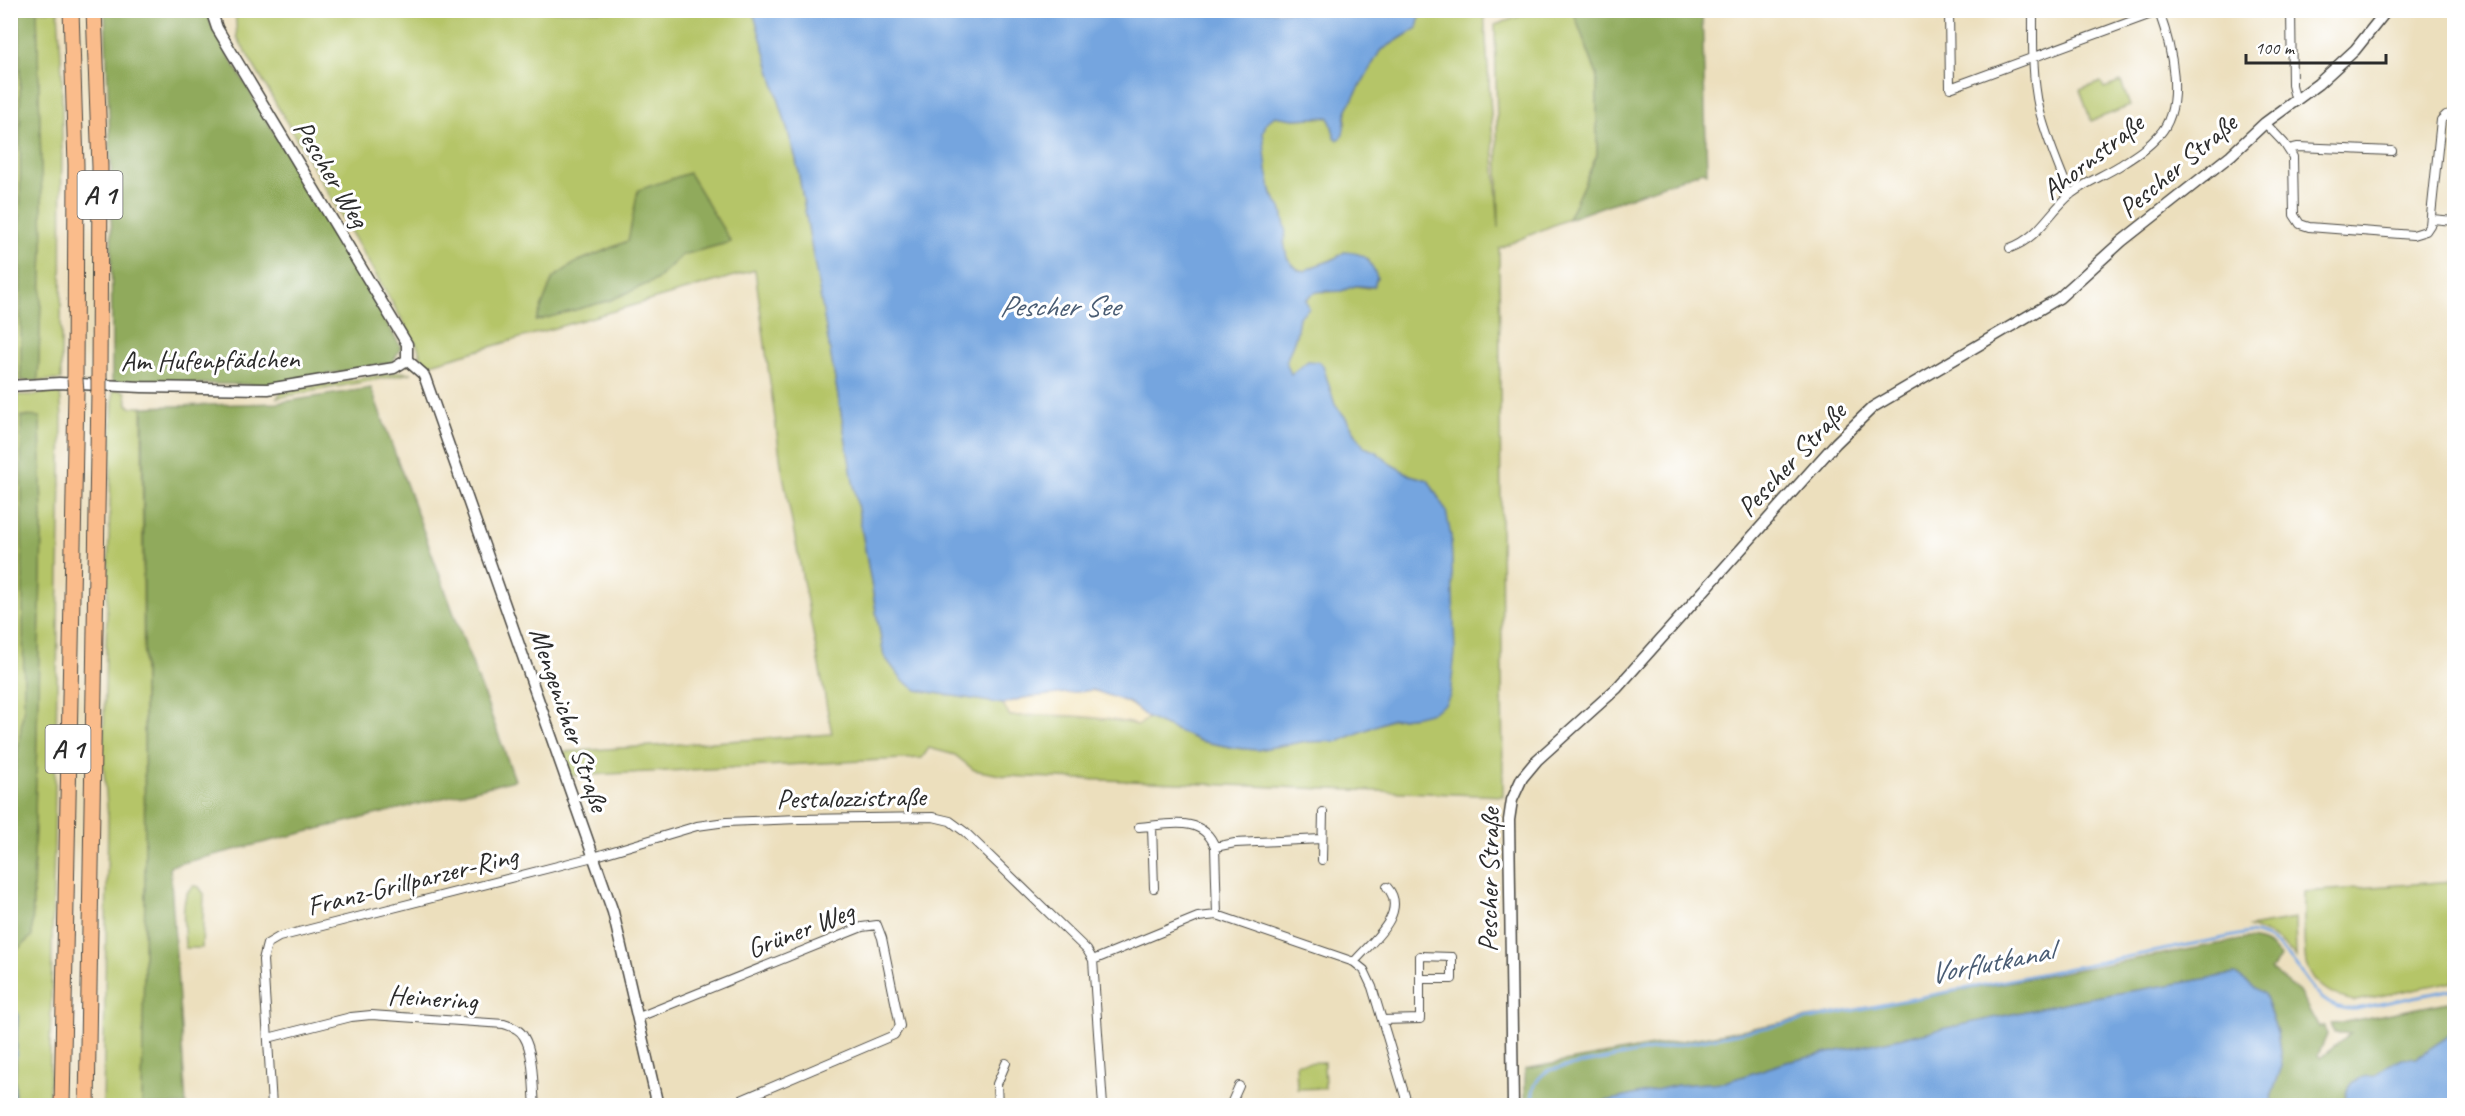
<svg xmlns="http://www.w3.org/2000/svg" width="2465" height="1116" viewBox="0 0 2465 1116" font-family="Caveat,sans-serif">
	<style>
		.green { fill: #b5c567; stroke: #707849; stroke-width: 1.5; fill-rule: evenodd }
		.forest { fill: #90aa5c; stroke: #5e6a44; stroke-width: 1.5 }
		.sand { fill: #eeda9e; stroke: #8c8264; stroke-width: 1.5 }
		.water { fill: #75a5df; stroke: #506885; stroke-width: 1.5 }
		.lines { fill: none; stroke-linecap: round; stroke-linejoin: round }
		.stream { stroke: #75a5df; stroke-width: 3 }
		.minor-casing { stroke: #484641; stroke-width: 10 }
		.tertiary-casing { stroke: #484641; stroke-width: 13 }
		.motorway-casing { stroke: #484641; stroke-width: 17 }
		.minor { stroke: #fff; stroke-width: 8 }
		.tertiary { stroke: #fff; stroke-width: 10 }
		.motorway { stroke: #fabc8b; stroke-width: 15 }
		.motorway-bridge-casing { stroke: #484641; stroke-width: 17; stroke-linecap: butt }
		.motorway-bridge { stroke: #fabc8b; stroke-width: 15 }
		.labels { text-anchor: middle; stroke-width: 6; stroke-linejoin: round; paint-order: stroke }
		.shield { fill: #fff; stroke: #6b6b6b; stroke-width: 1.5 }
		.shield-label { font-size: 27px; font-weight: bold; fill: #2b2b2b }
		.street-label { font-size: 28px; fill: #2b2b2b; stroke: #fff }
		.water-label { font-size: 30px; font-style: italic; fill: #495c73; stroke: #fff }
	</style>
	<rect width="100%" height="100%" fill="#fff"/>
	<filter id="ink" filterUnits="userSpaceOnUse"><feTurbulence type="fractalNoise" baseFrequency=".0167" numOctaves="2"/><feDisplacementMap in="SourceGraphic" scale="12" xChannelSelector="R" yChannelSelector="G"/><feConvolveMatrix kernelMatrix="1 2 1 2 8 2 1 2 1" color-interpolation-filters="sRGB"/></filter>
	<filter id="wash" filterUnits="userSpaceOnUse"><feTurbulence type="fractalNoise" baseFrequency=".008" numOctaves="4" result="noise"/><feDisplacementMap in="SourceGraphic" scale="24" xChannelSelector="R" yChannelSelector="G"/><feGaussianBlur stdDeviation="1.35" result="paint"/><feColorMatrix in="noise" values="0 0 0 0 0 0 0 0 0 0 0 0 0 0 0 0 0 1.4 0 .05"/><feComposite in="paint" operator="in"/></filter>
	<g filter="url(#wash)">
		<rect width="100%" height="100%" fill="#ecdfbd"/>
		<path class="green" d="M10,11h10l1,370h-11z
			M37,11h21l4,62 -1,307 -23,1 5,-134z
			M235,11h518l43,148 88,497 19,25 14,9 86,14 7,12c44,-2 86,-1 129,9l9,-7 52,23 35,7 22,2 44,-8 38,-1 53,-22 25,-3 34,-116 1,-39 -6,-50 -18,-31 -18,-5 -18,-10 -16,-13 -12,-5 -18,-29 -11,-13 -12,-39 -15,-5 -18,14 -4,-13 10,-27 3,-18 10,-22 8,-4 12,1 27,-6 12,2 6,-2 3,-9 -9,-18 -24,-7c-12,11 -26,10 -39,19 -7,-1 -14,-6 -18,-13 -5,-12 -1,-32 -5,-47 -2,-6 -7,-10 -9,-16 -4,-9 -12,-56 -10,-65 2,-7 6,-10 12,-14l19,3 35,-2 6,20 11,-14 1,-14 33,-58 37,-23 4,-17h63l15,217 -4,-203 39,-14h39l24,64v80l-29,64 -69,29 4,548 -497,-20 -32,-6 -19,-15 -26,-7 -7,10 -352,18 -8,-24 270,-18 -51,-270 -26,-194 -331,96 -6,-19 -181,-310zM628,241l103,1 -49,13 -26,25 -120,41 17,-43 24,-16z
			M2101,82l3,6 17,-6 9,24 -39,15 -11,-31z
			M398,372l14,1 -135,25 4,-6z
			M54,390h6l2,28 -13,687h-35l4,-91 -8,-1 1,-58 21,-19 10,-408 -2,-110 -18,-2 2,290 -13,103v-414h26z
			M113,390h9l4,3 1,10 3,4h12l3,481 -3,217 -39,1 5,-288 -5,-59z
			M2454,881v100l-99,20c-19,-3 -40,-15 -48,-34 -4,-8 -3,-61 -3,-75z
			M194,886l5,1 5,7 -2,54h-17c0,-16 -7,-55 9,-62z
			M2295,919l1,39c-12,-17 -28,-24 -47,-31z
			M1324,1062l1,26 -28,1 -1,-26z"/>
		<path class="forest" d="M20,11h17l6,236 -5,134h-17z
			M105,11h101l8,20 187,316 -8,15 -124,23 -157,-3 -1,-216z
			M1573,11h129l5,162 -4,-2 -135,48 29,-64v-80z
			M689,173l42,69 -49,13 -26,25 -45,20 -75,21 17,-43 24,-16 51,-21 10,-51z
			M371,388l144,392 -345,86 16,239h-44l3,-217 -2,-481 133,-4z
			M21,416l19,1 2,111 -10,408 -21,19 -1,-146 14,-103z
			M2246,939c16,1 25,5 35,18l-11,12 29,23 20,36 6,-2 2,9 -9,20 2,3 31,-25h-17l-3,-10 14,-1 109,-21v27l-11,12 -26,17 -11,1 -19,8 -12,10 -22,6 -7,11v12h-73l-2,-7 11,-32 -5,-34 -13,-38 -29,-20 -152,25 -296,63 -62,20 -47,3 -89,20 -64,1v-37z"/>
		<path class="sand" d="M1082,690c26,0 47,11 66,28l-9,7c-43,-10 -85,-11 -129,-9l-7,-12 20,-6z"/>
		<path class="water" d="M753,11h668l-4,17 -37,23 -33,58 -4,26 -5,5 -3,-3 -6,-20 -35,2 -19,-3 -8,6 -4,10 4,38 5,25 9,13 5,22 -2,12 3,16 11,12 7,1c13,-9 27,-7 39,-19 22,1 25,6 33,25l-3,9c-7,2 -12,-1 -19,0 -5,1 -9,4 -14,5 -13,2 -26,-4 -35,9l3,8 -10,9 -3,18 -10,27 5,12 17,-13 11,1 4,4 12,39 11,13 18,29 12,5 16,13 18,10 18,5 18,31 5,25 4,117 -5,42 -5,9 -12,8 -16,4 -25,3 -53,22 -38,1 -44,8 -22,-2 -35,-7 -52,-23 -18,-15 -37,-13 -70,8 -20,6 -86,-14 -14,-9 -19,-25 -88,-497z
			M2235,974l29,20 13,38 5,34 -11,31 2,8h-684l89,-20 47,-3 62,-20 296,-63z
			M11,1013h7l-4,93 -4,-1z
			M2454,1028v77h-108c-2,-21 9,-29 29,-29l12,-10 14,-8 16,-1 26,-17z"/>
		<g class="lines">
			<path class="stream" d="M1531,1106c2,-17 3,-27 18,-36l700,-137c54,6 52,79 106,76l99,-20"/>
		</g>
	</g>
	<g filter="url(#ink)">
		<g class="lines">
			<g class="minor-casing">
				<path id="minor" d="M1949,10l1,78 212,-78
					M2033,10c0,33 -1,66 6,98 7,30 20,58 31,87
					M2291,10l1,75 4,17
					M2265,123l19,20 9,14 1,58 6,9 9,3 104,8 13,-4 4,-6 11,-105 5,-5 8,-2
					M2289,149l9,-2 94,4
					M2432,219l22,2
					M2010,248c30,-11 38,-35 61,-54 15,-12 32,-18 48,-28 14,-9 29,-18 40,-31 27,-29 12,-90 0,-123
					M1152,826l2,62
					M1139,827c28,-2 64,-13 76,20l2,68
					M1215,847l20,-4 87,-4
					M1322,860l1,-48
					M1093,960l105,-43 19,-2 137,47 10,8 8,17 36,119
					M1354,962c16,-19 56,-49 33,-75
					M639,1017l223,-90 15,-2 5,13 18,88 -6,9 -167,71
					M1382,1020l38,-1v-40h32v-22l-32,-1v23
					M268,1038l83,-21 20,-2 133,9c8,3 16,5 20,13 10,16 9,50 11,69
					M272,1106l-9,-146 4,-16 12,-7 314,-80 104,-31 29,-4 73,-3 134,-2 17,4 15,11 122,118 6,10 10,146
					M998,1106l-1,-22 9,-21
					M1230,1106l9,-20"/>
			</g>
			<g class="tertiary-casing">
				<path id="tertiary" d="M211,10l6,18 190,316v16
					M407,360l16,14 2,4 188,534 45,194
					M10,386l49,-3 83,4 126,2 126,-21 13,-8
					M1513,1106l-4,-286 3,-20 10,-22 15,-18 80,-72 219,-245 37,-36 186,-109 63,-57 109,-86 34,-32 53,-39 37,-34 32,-40"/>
			</g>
			<g class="motorway-casing">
				<path id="motorway" d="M71,10l5,155 -1,214
					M94,10l6,157 -1,212
					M62,1106l14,-714
					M87,1106l12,-714"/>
			</g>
			<use href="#minor" class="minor"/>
			<use href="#tertiary" class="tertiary"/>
			<use href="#motorway" class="motorway"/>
			<g class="motorway-bridge-casing">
				<path id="motorway-bridge" d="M75,379l1,13
					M99,392v-13"/>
			</g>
			<use href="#motorway-bridge" class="motorway-bridge"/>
		</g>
	</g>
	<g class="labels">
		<g class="shield">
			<rect x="77.5" y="171" width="45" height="48" rx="4.5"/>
			<rect x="45.5" y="725" width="45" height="48" rx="4.5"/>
		</g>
		<g class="shield-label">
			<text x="100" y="204">A 1</text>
			<text x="68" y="758">A 1</text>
		</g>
		<g class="street-label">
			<text transform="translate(2092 156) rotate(-38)" y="10">Ahornstraße</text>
			<text transform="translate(2177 165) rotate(-40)" y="10">Pescher Straße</text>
			<text transform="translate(332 173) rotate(59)" y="10">Pescher Weg</text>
			<text transform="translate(210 359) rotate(-1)" y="10">Am Hufenpfädchen</text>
			<text transform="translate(1791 459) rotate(-47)" y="10">Pescher Straße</text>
			<text transform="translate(570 719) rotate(71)" y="10">Mengenicher Straße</text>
			<text transform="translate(851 797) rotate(-1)" y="10">Pestalozzistraße</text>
			<text transform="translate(412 880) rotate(-14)" y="10">Franz-Grillparzer-Ring</text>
			<text transform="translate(1488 880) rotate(-89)" y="10">Pescher Straße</text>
			<text transform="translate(800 929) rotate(-21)" y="10">Grüner Weg</text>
			<text transform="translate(433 997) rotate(4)" y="10">Heinering</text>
		</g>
		<g class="water-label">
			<text x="1059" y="316">Pescher See</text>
			<text transform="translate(1991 962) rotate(-11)" y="10">Vorflutkanal</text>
		</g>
	</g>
	<rect width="2465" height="1116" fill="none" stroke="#fff" stroke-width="36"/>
	<path d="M2246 54v9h140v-9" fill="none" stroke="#2b2b2b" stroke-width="3"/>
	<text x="2255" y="54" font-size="18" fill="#2b2b2b" stroke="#ffffff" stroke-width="4.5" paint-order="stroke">100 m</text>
</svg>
